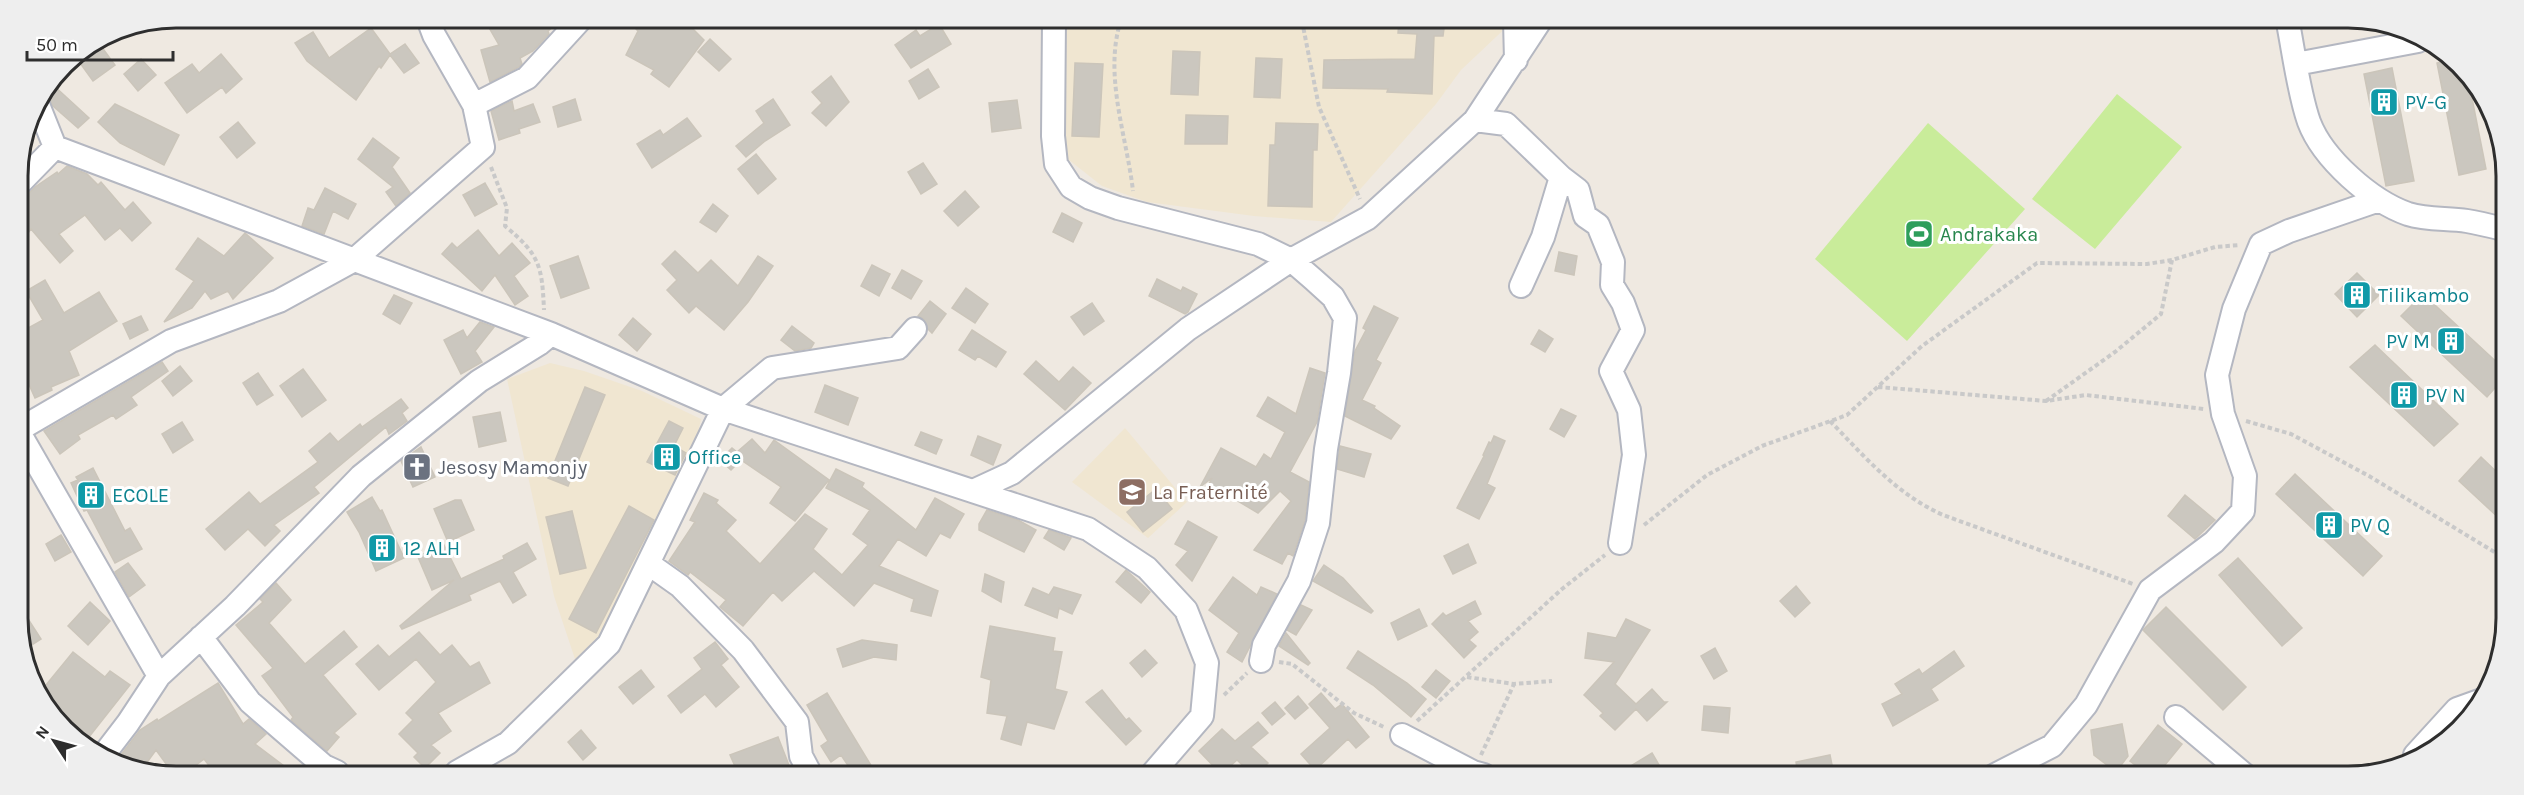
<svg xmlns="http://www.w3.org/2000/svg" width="2524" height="795" viewBox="0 0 2524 795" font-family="Karla,sans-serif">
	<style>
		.education { fill: #f0e6d1 }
		.pitch { fill: #c9ec9a }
		.building { fill: #cbc7bf; stroke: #cbc5ba; stroke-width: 1.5 }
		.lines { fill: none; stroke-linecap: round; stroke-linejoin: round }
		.minor-casing { stroke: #b4b7c1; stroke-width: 26 }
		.path { stroke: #c9c9c9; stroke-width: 4; stroke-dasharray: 4.5 3; stroke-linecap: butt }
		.minor { stroke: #fff; stroke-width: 22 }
		.labels { text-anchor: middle; stroke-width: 6; stroke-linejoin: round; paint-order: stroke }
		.culture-label { font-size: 20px; fill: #0d838f; stroke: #fff; text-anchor: start }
		.leisure-label { font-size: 20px; fill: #27864d; stroke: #fff; text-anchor: start }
		.worship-label { font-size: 20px; fill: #5b616d; stroke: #fff; text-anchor: start }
		.education-label { font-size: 20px; fill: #785e54; stroke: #fff; text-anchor: start }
		.rim { fill: none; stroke: #2e2e2e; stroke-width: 3 }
	</style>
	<rect width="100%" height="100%" fill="#efe9e1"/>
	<path class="education" d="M1064,20l449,1 -52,49 -25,34 -105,118 -77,-6 -107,-14 -45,-16 -38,-30z
		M550,363l34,8 58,20 59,28 -7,33 -98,195 -20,15 -22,-66 -47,-217z
		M1125,428l62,74 -39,36 -76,-56z"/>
	<path class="pitch" d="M2117,94l65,53 -87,102 -63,-50z
		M1928,123l97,86 -118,132 -92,-82z"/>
	<path class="building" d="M484,19h79l-15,12 1,3 -16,17 -13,7 2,6 -3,3 -29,15 -9,-32 18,-5z
		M642,19h41l21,21 -35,47 -18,-13 3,-4 -28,-15 12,-24 -3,-3z
		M1399,21h46l-2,15h-9l-2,58 -45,-2 1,-3 -65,-1 1,-28 91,-1 2,-25 -19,-1z
		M939,24l12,20 -40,24 -16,-23 21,-15 4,6z
		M371,28l19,26 15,-10 14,19 -15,10 -14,-18 -9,13 -2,-2 -23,34 -49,-39 -12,-18 18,-11 16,26z
		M710,39l21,20 -12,12 -21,-19z
		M98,42l17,23 -22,16 -13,-18 6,-4 -5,-6z
		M1173,51l27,1 -2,43 -27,-1z
		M221,54l21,25 -16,14 -4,-6 -35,26 -22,-30 27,-19 7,9z
		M1256,58l26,1 -2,39 -26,-1z
		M141,59l15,16 -18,16 -14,-17z
		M2448,60l19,13 19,96 -27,6 -22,-112z
		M1075,63l28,1 -4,73 -27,-1z
		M2392,68l22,113 -28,5 -22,-112z
		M928,69l11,18 -20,12 -10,-18z
		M831,76l18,26 -23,24 -14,-13 10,-10 -10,-11z
		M52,84l37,34 -11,10 -25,-22 -8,-15z
		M575,99l6,21 -23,7 -5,-20z
		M773,99l17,26 -25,16 -19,16 -10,-11 28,-23 -8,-12z
		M1017,100l4,28 -29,4 -3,-29z
		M512,101l2,10 19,-7 7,18 -21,7 1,4 -21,7 -8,-29z
		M115,104l64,31 -15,30 -44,-22 -22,-21z
		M1186,115l42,1 -1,28h-42z
		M687,118l14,18 -49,32 -15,-24 23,-14 3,5z
		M238,122l17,21 -18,15 -17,-21z
		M1276,123l42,1 -1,26h-4l-1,57 -44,-1 2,-61h5z
		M373,138l26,20 -7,9 18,26 -14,13 -10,-14 7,-5 -35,-28z
		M756,154l20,25 -18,15 -20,-25z
		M923,163l14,21 -16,10 -13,-22z
		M67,166l20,8 11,11 3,-3 24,28 8,-8 18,21 -19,18 -12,-13 -15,12 -20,-25 -26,19 14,17 -13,12 -29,-34 -12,16v-42l16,-16 22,-15 1,2z
		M485,183l12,21 -22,12 -12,-21z
		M325,188l31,16 -8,15 -15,-8 -9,23 -22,-8 6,-18 6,2z
		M965,191l14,16 -21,19 -14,-15z
		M713,204l15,12 -12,16 -16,-10z
		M1062,213l20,10 -9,19 -20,-10z
		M478,230l21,26 13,-13 18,20 -16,13 14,20 -13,9 -20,-30 -13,16 -40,-37 10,-11 5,5z
		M245,233l28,25 -40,41 -5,-8 -17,8 -6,-8 -13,17 -28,14 30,-41 -18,-12 22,-31 26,18z
		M675,251l23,22 13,-13 27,26 20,-30 15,10 -25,36 -24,28 -28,-24 -7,7 -22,-23 10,-10 -15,-16z
		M1559,252l18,4 -3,19 -19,-4z
		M578,256l11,32 -28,10 -11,-32z
		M872,265l18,9 -11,22 -18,-10z
		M902,270l20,11 -11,18 -19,-11z
		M2357,273l22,22 -22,22 -22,-23z
		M1157,279l24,12 2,-4 14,7 -9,18 -3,2 -36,-18z
		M45,280l19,33 35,-21 18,29 -48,30 10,24 -28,12 1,3 -17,8 -16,-36v-29l24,-13 -17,-29z
		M966,288l22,16 -13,19 -23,-15z
		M2423,294l79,73v13l-15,17 -86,-81z
		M394,295l18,8 -12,21 -17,-10z
		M930,301l16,13 -14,19 -4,-4 -4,-10 -6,-3z
		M1092,303l12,18 -20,14 -13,-18z
		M1374,306l24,12 -22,42 5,3 -19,37 13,6 -1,2 26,18 -9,13 -46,-23 10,-65 11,-21 -3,-2z
		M141,316l7,14 -18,9 -7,-15z
		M633,318l18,16 -14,17 -18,-16z
		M480,322l14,5 -19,24 7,11 -21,12 -17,-34 19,-10 4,8z
		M792,326l22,17 -3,5 -16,3 -14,-11z
		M972,330l34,22 -10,15 -18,-11 -3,4 -16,-10z
		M1539,330l14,9 -8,13 -14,-8z
		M2375,345l83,79 -24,22 -84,-79z
		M1036,361l23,21 14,-15 18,16 -26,27 -41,-36z
		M162,362l6,9 -37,26 6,8 -21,14 -3,-4 -35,20 2,4 -20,15 -16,-23z
		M180,366l12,15 -19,15 -11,-15z
		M1310,368l15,5 -8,49 -27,50 19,10 -4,38 -12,36 -5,-3 -6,11 -28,-14 37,-49 -11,-10 -22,22 -49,-29 3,-6 -12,9 21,-39 35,19 8,-13 7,5 14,-27 -28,-16 11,-19 28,17z
		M303,369l23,31 -24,17 -22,-31z
		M258,373l15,22 -16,10 -14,-22z
		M825,385l33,13 -10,27 -33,-13z
		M585,387l20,8 -37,91 -20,-8z
		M401,399l7,9 -6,5 5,8 -18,13 -3,-7 -72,60 5,6 -45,32 6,6 -15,15 -17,-17 -23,21 -19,-21 43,-37 11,12 58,-42 -9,-11 21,-18 8,9 22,-18 2,3z
		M1561,409l15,7 -12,21 -14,-8z
		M500,412l6,29 -27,6 -6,-30z
		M669,421l14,7 -9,18 12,7 -11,22 -28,-13z
		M182,422l11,18 -20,13 -11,-19z
		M921,432l21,8 -6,14 -21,-9z
		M978,436l23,9 -8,20 -22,-10z
		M1494,436l11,5 -18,43 8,4 -16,31 -22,-11 27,-52 -1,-1 6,-13 2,1z
		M752,439l13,14 9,-13 55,40 -34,41 -25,-18 11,-16 -40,-27 -10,10 -11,-10 12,-12 5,4z
		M1340,446l31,8 -7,23 -27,-8z
		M421,447l14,30 -22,10 -12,-26z
		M2481,457l20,19v44l-42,-39z
		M93,468l32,63 5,-3 12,21 -27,14 -28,-53 -3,1 -13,-28 7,-3 -2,-3z
		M836,469l28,14 -2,4 54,43 19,-32 29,16 -14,24 -10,-5 -14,23 -28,-17 -19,27 59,25 -7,25 -20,-5 3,-12 -40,-16 -20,23 -40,-35 -32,30 -9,-9 -30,34 -23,-19 6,-7 -36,-28 -2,3 -19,-14 26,-39 -5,-2 14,-27 14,7 -2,3 20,17 -10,11 34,33 45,-50 22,15 -14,20 29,26 26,-30 -15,-11 17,-24 -44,-22z
		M2295,474l87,82 -19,20 -87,-82z
		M1156,489l16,20 -29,23 -16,-20z
		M2185,495l30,25 -20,19 -27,-23z
		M372,497l8,14 2,-1 22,48 -28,13 -17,-39 -12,-20z
		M455,500h6l13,30 -26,12 -14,-33z
		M629,506l25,14 -58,113 -27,-14z
		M987,510l31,10 18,10 -12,22 -45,-22v-6z
		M572,511l14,57 -26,6 -14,-57z
		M1188,521l29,16 -25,44 -16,-16 12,-14 -13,-7z
		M1049,530l22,8 -7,12 -20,-12z
		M61,535l10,17 -16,9 -9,-17z
		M443,543l18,36 43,-20 -1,-3 24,-13 9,16 -23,13 13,23 -13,8 -13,-22 -31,14 2,5 -69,29 -2,-3 54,-46 -22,10 -14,-33z
		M1468,544l8,19 -23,11 -9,-18z
		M2238,558l64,70 -20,18 -63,-71z
		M128,563l17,22 -16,12 -14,-25z
		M1324,565l19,13 30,33 -2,2 -58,-32z
		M1126,570l24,22 -9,11 -25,-21z
		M985,574l19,8 -3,20 -19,-11z
		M1233,577l24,18 4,-8 16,7 -35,68 -15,-10 12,-19 -30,-23z
		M276,583l15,17 -22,23 36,41 39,-33 13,16 -34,28 33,39 -22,19 5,4 -12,14 -36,-31 2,-3 -31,-41 11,-8 -37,-43 27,-23 -3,-3z
		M1796,586l14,17 -15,14 -15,-16z
		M1054,587l27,8 -9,19 -13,-6 -2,10 -32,-13 8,-17 16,7z
		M1475,601l6,13 -13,7 10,11 -9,8 7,6 -12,12 -32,-34 11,-11 3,3z
		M90,602l20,19 -22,24 -20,-19z
		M1301,605l11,5 -16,25 -9,-5z
		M2166,607l80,80 -23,23 -80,-80z
		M21,608l20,31 -14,9 -6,-9z
		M1419,609l8,17 -29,14 -7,-17z
		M1626,619l24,11 -35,54 21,20 16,-15 12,13h3l-20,19 -11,-12 -21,21 -15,-14 3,-3 -19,-18 30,-33 -29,-4 3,-25 28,5z
		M990,626l65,12 -2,13 9,1 -7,37 12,3 -13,37 -27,-7 -6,23 -20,-6 6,-23 -20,-3 4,-33 -10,-3z
		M419,632l21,23 12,-10 18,22 9,-5 11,21 -52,30 13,18 -20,14 9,8 -15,15 -11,-11 4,-4 -19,-19 14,-14 -7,-7 30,-31 -20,-23 -37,31 -23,-26 22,-19 11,12z
		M1286,633l24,30 -2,2 -29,-19z
		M862,640l35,5 -1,15 -22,-3 -31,10 -6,-18z
		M715,642l13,17 -7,6 18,22 -23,20 -11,-13 -24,19 -13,-17 34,-27 -8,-11z
		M1715,648l12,23 -13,8 -13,-23z
		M1145,650l12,13 -15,14 -12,-14z
		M1358,651l49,32 19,16 -15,18 -38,-32 -26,-17z
		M1954,651l10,15 -33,23 7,11 -45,26 -11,-22 20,-10 -7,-10 24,-15 3,5z
		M73,652l32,25 5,-6 20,14 -41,52 -31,-23 -3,4 -14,-27z
		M641,670l13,17 -21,17 -14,-17z
		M1436,670l14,11 -14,17 -14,-11z
		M218,683l25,41 6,-5 17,15 -11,10 37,28h-78l-10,-13 -17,13h-15l-16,-22 -16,22h-5l-18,-12 23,-30 17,-11 1,2z
		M1102,690l24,30 3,-2 12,13 -15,14 -40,-43z
		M827,693l45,74 -9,6h-10l-12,-18 -10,7 -10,-16 7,-5 -21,-36z
		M1321,693l14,16 7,-5 27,33 -13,11 -8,-9 -33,31 -14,-16 29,-26 -21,-24z
		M1298,696l10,12 -13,11 -10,-11z
		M1275,702l10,12 -13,11 -10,-12z
		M1704,706l26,2 -2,25 -26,-3z
		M1258,722l10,11 -17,14 17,16 -11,11h-5l-15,-14 -16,14 -22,-23 23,-22 13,12z
		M2122,724l6,32 -12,16 -22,-17 -3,-25z
		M2158,725l24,19 -26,32h-7l-19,-15z
		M581,730l15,18 -13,12 -15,-18z
		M778,737l14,36h-54l-8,-18z
		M1652,753l13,22h-49z
		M1830,755l4,20h-36l-2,-13z"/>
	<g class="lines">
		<g class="minor-casing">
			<path id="minor" d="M428,19l6,16 40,70
				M1054,20l-1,116 3,28 15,23 19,11 28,10 140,36 33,16 22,19 20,18 12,21 -6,55 -13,76 -8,74 -19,58 -35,64 -3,16
				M1515,21l1,39
				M2288,23c6,31 11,71 21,99 14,37 62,79 99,92 19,6 39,4 59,7 12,2 24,5 36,8
				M2296,64l122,-23
				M37,102l18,45 496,187 172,75 365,120 59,39 39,42 21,53 -5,53 -50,58
				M1475,120l31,4 55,53 -18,60 -22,49
				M1561,177l17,13 7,26 13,9 15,37 -1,23 11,18 10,27 -22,41 18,39 5,45 -14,88
				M18,185l37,-38
				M20,429l151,-88 108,-40 75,-41 129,-113 -9,-42 53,-27 54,-59
				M20,434l139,242
				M973,491l39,-18 176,-144 103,-69 77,-42 107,-98 65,-99
				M649,564l31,22 63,64 54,72 4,34 9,17
				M201,637l49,65 74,64 13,6
				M2176,717l70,59
				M1402,735l71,37 11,3
				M105,753l23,-30 31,-47 76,-70 126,-130 118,-95 60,-37 12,-10
				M2415,755l42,-46 25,-9
				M457,772l51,-29 101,-99 114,-235 49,-41 126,-20 17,-19
				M1993,776l59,-30 34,-41 64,-115 64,-48 29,-31 2,-35 -22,-62 -6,-39 17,-66 27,-65 28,-13 90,-31"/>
		</g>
		<path class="path" d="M1121,20c-18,55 6,117 12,171
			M1302,21l17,86 41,92
			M491,167l16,41 -2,18c35,29 37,40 39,84
			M1878,387l168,14 40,-6 118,14
			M2046,401l69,-49 46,-38 11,-54
			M1830,421c35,36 66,73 113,94l190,69
			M2246,421l45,13 78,42 132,80
			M1644,525l63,-50 55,-29 85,-31 75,-69 115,-83 110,1 25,-4 43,-13 25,-2
			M1279,662l13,2 62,49 32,15
			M1467,677l47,7 38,-3
			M1224,695l23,-22
			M1417,721l145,-132 43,-34
			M1481,755l33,-71"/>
		<use href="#minor" class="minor"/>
	</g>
	<defs>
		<g id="building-square" transform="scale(1.5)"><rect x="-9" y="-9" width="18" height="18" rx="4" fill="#0f9aa8" stroke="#fff"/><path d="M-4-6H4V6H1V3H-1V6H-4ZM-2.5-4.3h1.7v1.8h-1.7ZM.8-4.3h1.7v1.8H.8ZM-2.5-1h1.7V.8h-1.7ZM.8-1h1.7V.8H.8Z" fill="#fff"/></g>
		<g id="stadium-square" transform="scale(1.5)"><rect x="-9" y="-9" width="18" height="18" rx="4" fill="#2e9e5b" stroke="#fff"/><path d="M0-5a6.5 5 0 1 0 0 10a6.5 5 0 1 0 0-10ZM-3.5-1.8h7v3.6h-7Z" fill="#fff"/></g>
		<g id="church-square" transform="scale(1.5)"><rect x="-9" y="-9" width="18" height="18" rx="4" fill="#6b7280" stroke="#fff"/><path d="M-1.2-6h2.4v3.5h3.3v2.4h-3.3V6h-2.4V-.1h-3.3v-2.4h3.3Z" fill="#fff"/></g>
		<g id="school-square" transform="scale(1.5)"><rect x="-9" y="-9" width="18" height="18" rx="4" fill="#8d6e63" stroke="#fff"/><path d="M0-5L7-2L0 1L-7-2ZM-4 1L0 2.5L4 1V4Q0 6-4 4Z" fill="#fff"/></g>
	</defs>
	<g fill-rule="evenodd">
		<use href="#building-square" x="2384" y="102"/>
		<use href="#stadium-square" x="1919" y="234"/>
		<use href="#building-square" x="2357" y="295"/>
		<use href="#building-square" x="2451" y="341"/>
		<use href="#building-square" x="2404" y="395"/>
		<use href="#building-square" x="667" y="457"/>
		<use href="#church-square" x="417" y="467"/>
		<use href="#school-square" x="1132" y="492"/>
		<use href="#building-square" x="91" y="495"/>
		<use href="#building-square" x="2329" y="525"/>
		<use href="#building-square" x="382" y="548"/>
	</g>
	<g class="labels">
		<g class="culture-label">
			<text x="2405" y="109">PV-G</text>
			<text x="2378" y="302">Tilikambo</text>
			<text x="2430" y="348" text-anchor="end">PV M</text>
			<text x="2425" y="402">PV N</text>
			<text x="688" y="464">Office</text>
			<text x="112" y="502">ECOLE</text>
			<text x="2350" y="532">PV Q</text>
			<text x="403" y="555">12 ALH</text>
		</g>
		<g class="leisure-label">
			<text x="1940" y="241">Andrakaka</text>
		</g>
		<g class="worship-label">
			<text x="438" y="474">Jesosy Mamonjy</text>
		</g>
		<g class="education-label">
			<text x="1153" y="499">La Fraternité</text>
		</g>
	</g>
	<path d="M0 0H2524V795H0ZM176 28H2348A148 148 0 0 1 2496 176V618A148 148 0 0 1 2348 766H176A148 148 0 0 1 28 618V176A148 148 0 0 1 176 28Z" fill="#eee" fill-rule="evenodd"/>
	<path class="rim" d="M176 28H2348A148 148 0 0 1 2496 176V618A148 148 0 0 1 2348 766H176A148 148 0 0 1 28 618V176A148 148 0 0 1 176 28Z"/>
	<g transform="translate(54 741) rotate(306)" stroke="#ffffff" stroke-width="4.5" paint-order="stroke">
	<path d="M0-4.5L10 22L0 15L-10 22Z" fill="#2e2e2e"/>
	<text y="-9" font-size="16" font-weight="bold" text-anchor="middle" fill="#2e2e2e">N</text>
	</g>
	<path d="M27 51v9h146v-9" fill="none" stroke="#2e2e2e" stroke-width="3"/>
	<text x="36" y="51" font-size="18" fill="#2e2e2e" stroke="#ffffff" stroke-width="4.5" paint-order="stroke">50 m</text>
</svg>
